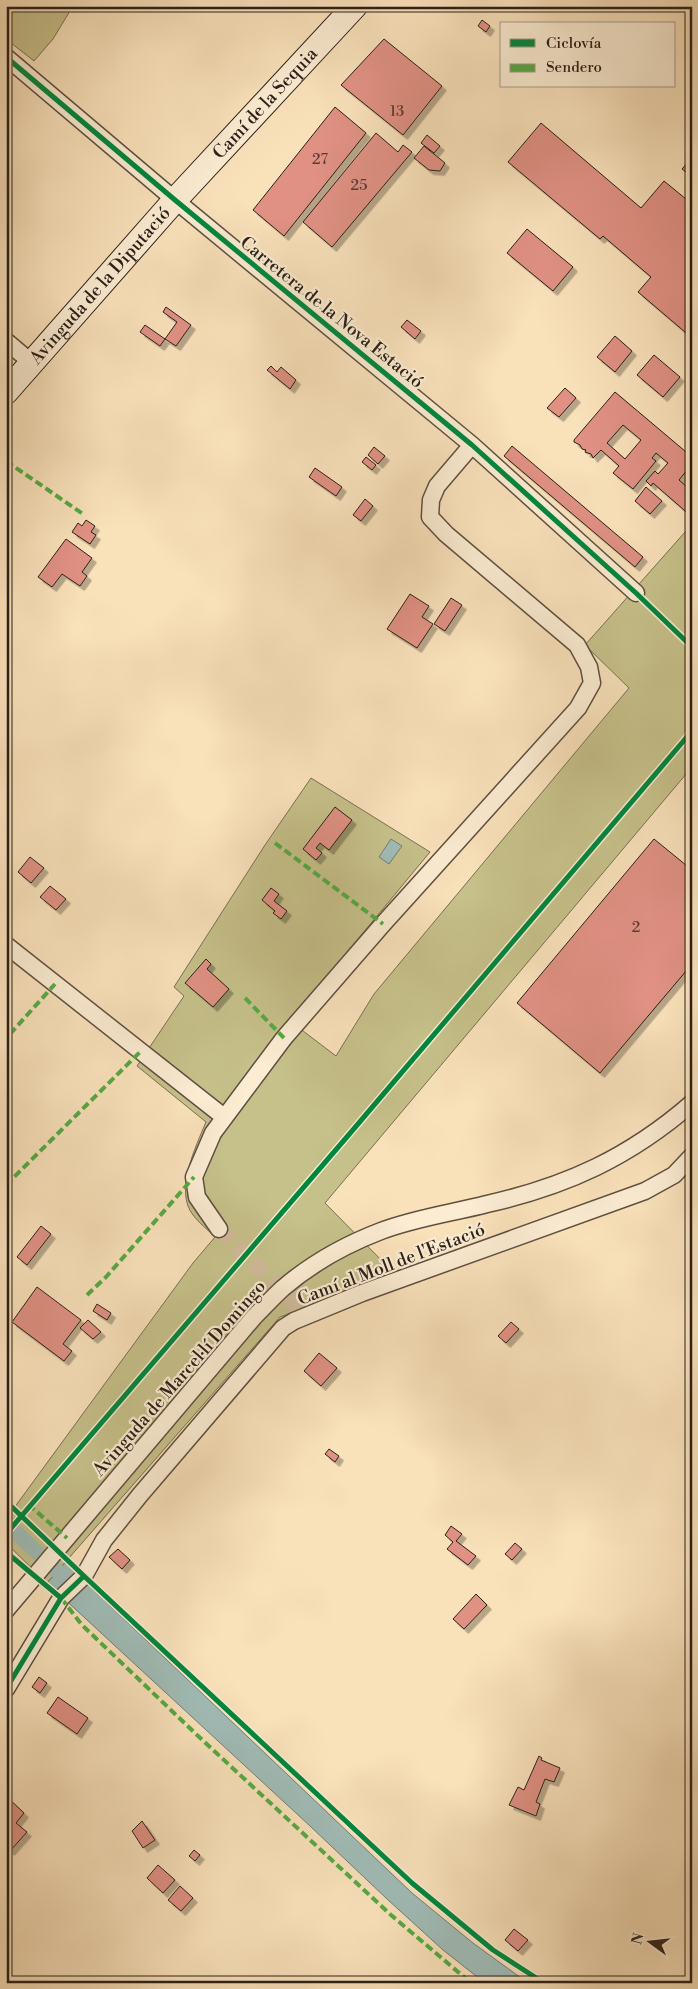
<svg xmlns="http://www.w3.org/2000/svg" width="698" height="1989" viewBox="0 0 698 1989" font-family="'Libre Bodoni',serif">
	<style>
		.green { fill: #c6c08a; stroke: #787052 }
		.water { fill: #a0bcb7; stroke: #717e78 }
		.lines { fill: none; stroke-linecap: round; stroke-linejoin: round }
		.canal { stroke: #a0bcb7; stroke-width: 15 }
		.building { fill: #e09184; stroke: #2b2019; fill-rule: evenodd; filter: url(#shadow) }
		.street-tunnel { stroke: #d0ba9a; stroke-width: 16; stroke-dasharray: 16 8; stroke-linecap: butt }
		.street-casing { stroke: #5e5041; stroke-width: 19 }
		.secondary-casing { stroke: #2b2019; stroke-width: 26 }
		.street { stroke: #fbecd2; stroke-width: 16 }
		.secondary { stroke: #fbecd2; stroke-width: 24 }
		.quiet { stroke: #54aa42; stroke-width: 4; stroke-dasharray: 8 4; stroke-linecap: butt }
		.cycleway-casing { stroke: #fbecd2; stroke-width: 8 }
		.cycleway { stroke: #00873e; stroke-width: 5 }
		.labels { text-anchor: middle; stroke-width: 4.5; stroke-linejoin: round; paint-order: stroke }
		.number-label { font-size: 15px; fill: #583c34 }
		.street-label { font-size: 18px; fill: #2b2019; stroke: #fbecd2 }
	</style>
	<defs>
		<filter id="shadow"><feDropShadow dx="4.5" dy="4.5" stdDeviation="0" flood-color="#0004"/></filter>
	</defs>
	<rect width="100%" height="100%" fill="#f9e1ba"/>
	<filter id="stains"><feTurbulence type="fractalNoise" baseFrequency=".004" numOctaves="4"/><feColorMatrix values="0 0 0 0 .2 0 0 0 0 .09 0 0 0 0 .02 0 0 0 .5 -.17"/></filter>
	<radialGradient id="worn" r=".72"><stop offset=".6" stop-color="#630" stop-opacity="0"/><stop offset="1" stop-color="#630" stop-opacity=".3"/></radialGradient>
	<path class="green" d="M6,6h67l-20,33 -19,22 -28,-22z
		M686,531l6,5v231l-367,436 70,71 -115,43 -233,266 -41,-40v-24l187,-256 22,-26c-7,-7 -16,-14 -22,-22 -19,-24 3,-69 13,-93l-69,-56 47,-70 -10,-9 91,-142 46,-67 119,74 -140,169 46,35 38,-62 255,-306 -44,-43z"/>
	<path class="water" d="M391,839l11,7 -13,18 -10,-7z
		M65,1563l347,330 61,50 55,40h-43l-42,-33 -56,-51 -77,-73 -263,-243z"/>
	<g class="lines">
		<path class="canal" d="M6,1523l66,62"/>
	</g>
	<path class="building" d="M482,20l8,6 -4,6 -8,-6z
		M384,39l58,47 -39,49 -62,-50z
		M335,107l31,26 -82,103 -31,-26z
		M541,123l100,85 23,-27 28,23v24l-3,3 3,3v8l-4,4 4,3v89l-54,-46 13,-15 -48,-41 -3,3 -92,-77z
		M376,133l22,19 5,-7 9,7 -80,95 -29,-25z
		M427,135l13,11 -6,7 -13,-10z
		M424,146l21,17 -5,8 -11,-1 -15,-12z
		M692,158v19l-10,-8z
		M527,229l46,38 -20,24 -46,-38z
		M166,307l25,18 -15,21 -11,-7 12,-17 -14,-10z
		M407,320l14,11 -6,8 -14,-12z
		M145,325l20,14 -5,7 -20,-14z
		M615,336l17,15 -17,21 -18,-15z
		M654,355l26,22 -17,20 -26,-22z
		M271,366l6,6 4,-5 15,13 -6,9 -23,-19z
		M565,388l11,10 -17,19 -12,-9z
		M615,392l77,65v7l-13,16 13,11v26l-39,-34 -2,3 -5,-5 9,-10 3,3 10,-11 -12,-10 -4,5 4,3 -23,28 -20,-16 6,-7 -18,-16 -8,8 -2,-4 -6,-2 1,-2 -4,-1 -2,-4 -6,-3v-2zM623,425l18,15 -16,19 -18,-16z
		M512,446l131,111 -8,10 -131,-111z
		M374,447l11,9 -7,8 -10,-9z
		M366,457l10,8 -4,5 -10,-8z
		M315,468l27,19 -6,9 -27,-19z
		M646,487l16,14 -12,13 -15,-13z
		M365,499l8,7 -12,15 -8,-6z
		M86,520l9,6 -4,6 5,3 -6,9 -18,-12 6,-9 4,3z
		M66,539l26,19 -10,14 5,4 -7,10 -18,-12 -10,13 -14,-10z
		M410,594l19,12 -7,11 11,7 -16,24 -30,-19z
		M451,598l11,7 -17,26 -11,-7z
		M335,807l17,13 -23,30 -9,-7 -4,5 6,5 -6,7 -13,-11z
		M654,839l38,31v94l-92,109 -83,-70z
		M30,857l14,11 -13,15 -13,-11z
		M50,886l16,13 -10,11 -16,-13z
		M271,888l8,6 -5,7 13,10 -6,8 -8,-6 2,-2 -13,-11z
		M206,959l5,5 -4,5 22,20 -16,18 -28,-24z
		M41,1226l10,8 -24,31 -10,-8z
		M37,1287l44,33 -18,24 9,7 -8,10 -52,-39z
		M97,1304l14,9 -4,7 -14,-9z
		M88,1320l13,12 -8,7 -13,-11z
		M511,1322l8,7 -13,14 -8,-7z
		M319,1353l18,15 -16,18 -17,-15z
		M329,1449l10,7 -4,6 -10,-8z
		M451,1526l11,8 -6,7 20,15 -8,9 -21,-16 6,-7 -8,-7z
		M515,1543l7,6 -10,11 -7,-6z
		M118,1549l12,11 -8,9 -13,-12z
		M476,1594l11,11 -23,24 -11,-10z
		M39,1677l8,6 -7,10 -8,-6z
		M58,1697l30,21 -11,16 -30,-21z
		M539,1756l3,2 -1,2 19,8 -6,14 -9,-3 -9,23 4,2 -4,12 -27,-11 9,-18 6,3z
		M7,1797l17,16 -8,10 11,9 -17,19 -4,-3z
		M142,1821l13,19 -12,8 -11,-17z
		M194,1850l6,5 -5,6 -6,-5z
		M158,1865l17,15 -12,13 -16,-15z
		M180,1886l13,12 -12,13 -13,-11z
		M514,1929l14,11 -10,11 -13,-11z"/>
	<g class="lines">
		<path class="street-tunnel" d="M219,1229l88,87"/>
		<g class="street-casing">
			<path id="street" d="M6,57l169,143 297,245 164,148
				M6,341l26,22
				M6,945l218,172
				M219,1229l-22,-32 -3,-20 19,-44 71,-95 99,-114 195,-216 14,-25 -3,-16 -12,-22 -131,-111 -16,-17 1,-17 6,-14 35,-41
				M6,1610l248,-293c9,-9 19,-20 29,-29 28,-24 64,-44 98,-57 34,-13 71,-18 106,-27 80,-18 143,-47 205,-101
				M6,1689l55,-91 23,-22 20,-36 36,-45 143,-167 11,-7 68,-28 283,-102 29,-16 18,-19"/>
		</g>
		<g class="secondary-casing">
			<g id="secondary">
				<path id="s1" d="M6,392l169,-192 180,-194"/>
			</g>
		</g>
		<use href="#street" class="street"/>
		<use href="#secondary" class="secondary"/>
		<path class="quiet" d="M6,461l77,53
			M275,843l108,81
			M245,998l39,40
			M10,1034l45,-50
			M6,1185l135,-134
			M87,1295l19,-18 88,-100
			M28,1507l2,-1 37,32
			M61,1598l21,27 115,110 194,180 80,68"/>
		<g class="cycleway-casing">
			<path id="cycleway" d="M6,57l169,143 297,245 164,148 56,54
				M12,1507l72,69 328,307 81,67 51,33
				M6,1534l346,-403 340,-400
				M6,1552l55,46
				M6,1689l55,-91 23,-22"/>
		</g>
		<use href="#cycleway" class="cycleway"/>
	</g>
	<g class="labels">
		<g class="number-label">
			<text x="397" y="116">13</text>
			<text x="320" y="164">27</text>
			<text x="359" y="190">25</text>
			<text x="636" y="932">2</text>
		</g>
		<g class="street-label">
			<text dy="6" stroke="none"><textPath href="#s1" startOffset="388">Camí de la Sequia</textPath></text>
			<text dy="6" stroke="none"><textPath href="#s1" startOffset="142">Avinguda de la Diputació</textPath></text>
			<text transform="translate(332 312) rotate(39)" y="6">Carretera de la Nova Estació</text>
			<text transform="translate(391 1264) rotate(-21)" y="6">Camí al Moll de l'Estació</text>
			<text transform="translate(179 1378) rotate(-49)" y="6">Avinguda de Marcel·lí Domingo</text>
		</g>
	</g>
	<rect width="698" height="1989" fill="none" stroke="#f9e1ba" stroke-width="25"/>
	<rect x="8" y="8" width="683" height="1974" fill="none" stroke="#2b2019" stroke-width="2.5"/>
	<rect x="12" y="12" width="673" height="1964" fill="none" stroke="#2b2019"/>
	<rect x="500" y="22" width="175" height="65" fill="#fbecd2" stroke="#a89a88"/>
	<rect x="510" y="39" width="25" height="8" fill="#00873e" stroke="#a89a88"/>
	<text x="546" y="48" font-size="15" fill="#2b2019">Ciclovía</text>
	<rect x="510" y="64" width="25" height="8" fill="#54aa42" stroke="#a89a88"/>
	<text x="546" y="72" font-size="15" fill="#2b2019">Sendero</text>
	<g transform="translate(650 1942) rotate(285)" stroke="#fbecd2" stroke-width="4" paint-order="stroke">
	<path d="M0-4L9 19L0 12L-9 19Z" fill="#2b2019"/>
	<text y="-8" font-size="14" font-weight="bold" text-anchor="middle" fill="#2b2019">N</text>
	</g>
	<rect width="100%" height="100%" filter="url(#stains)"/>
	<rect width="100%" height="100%" fill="url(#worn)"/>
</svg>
